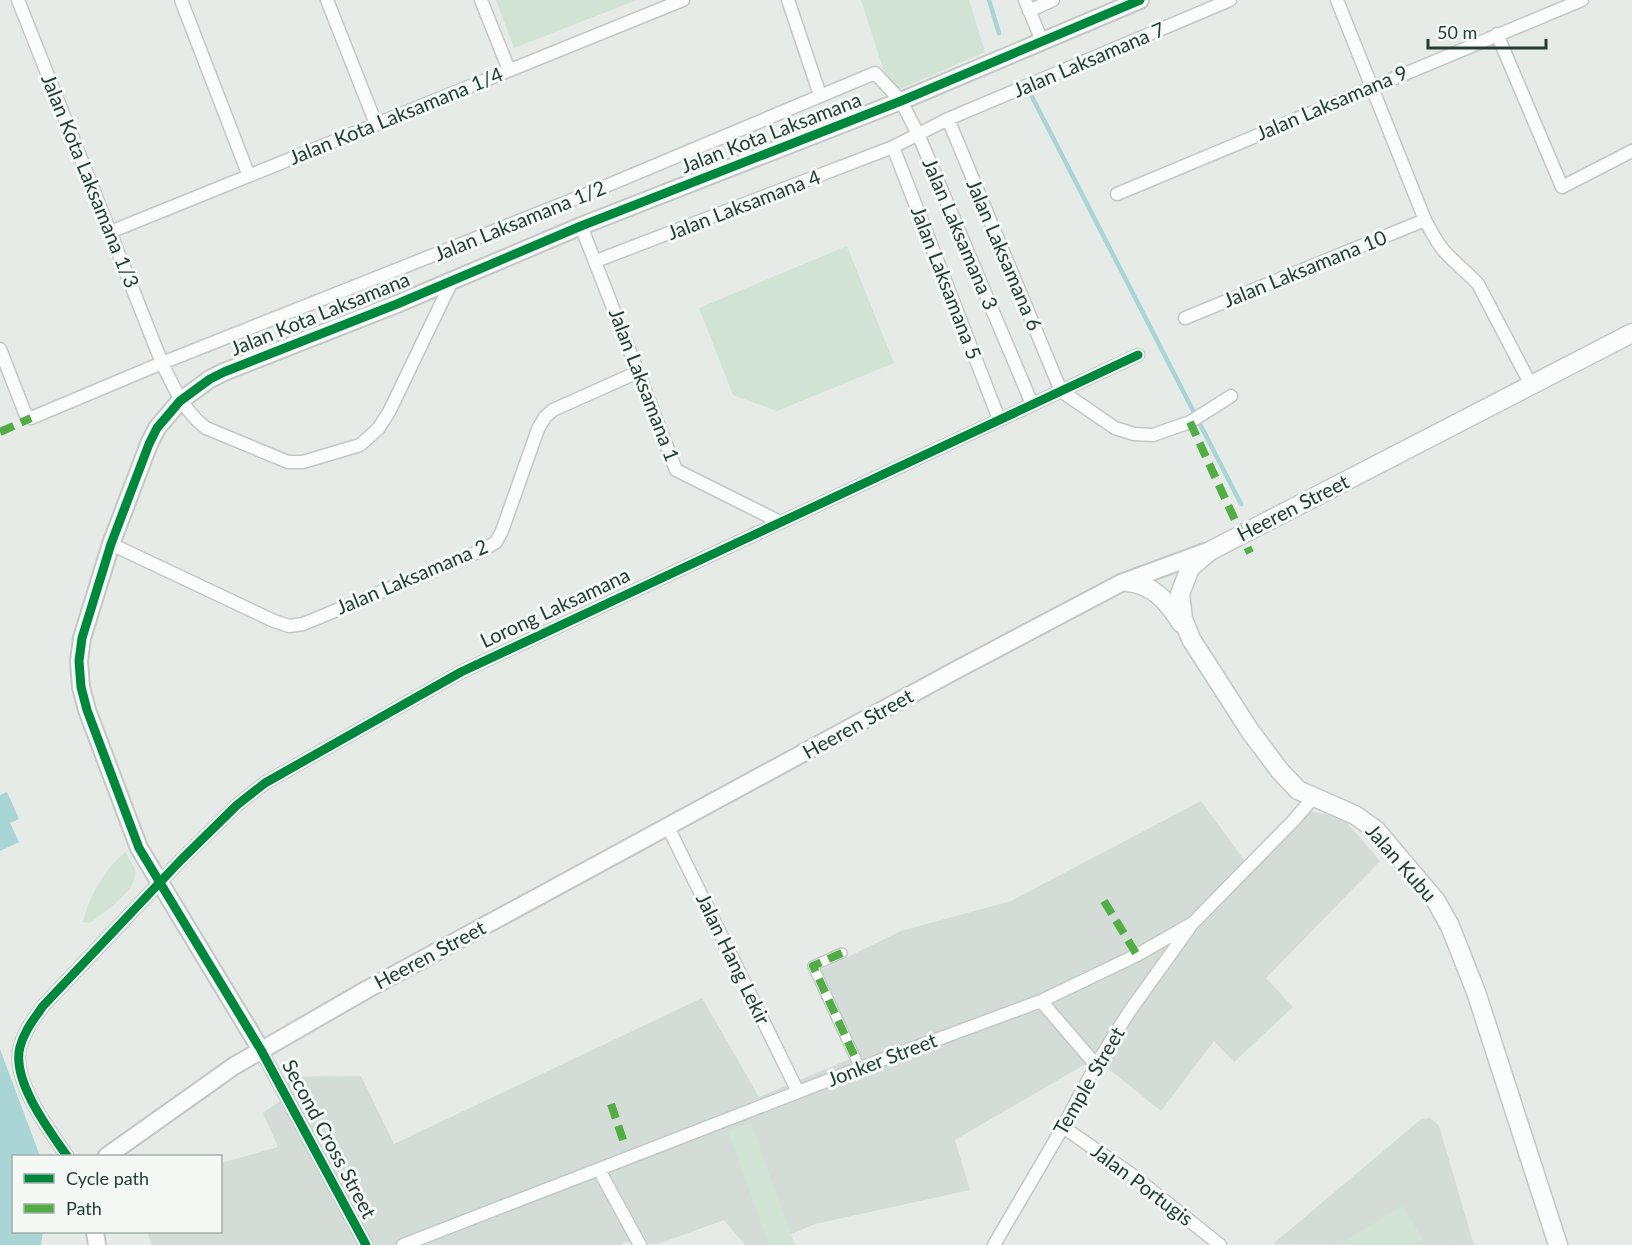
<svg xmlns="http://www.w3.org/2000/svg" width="1632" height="1245" viewBox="0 0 1632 1245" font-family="Lato,sans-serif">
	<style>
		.built { fill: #d4dcd7 }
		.green { fill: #d0e3d4 }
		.water { fill: #a9d5d6 }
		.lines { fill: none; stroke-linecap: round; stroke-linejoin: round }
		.stream { stroke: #a9d5d6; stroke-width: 4.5 }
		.pedestrian-casing { stroke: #c3c8c5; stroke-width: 12 }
		.minor-casing { stroke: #c3c8c5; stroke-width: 15 }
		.tertiary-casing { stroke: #c3c8c5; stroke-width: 20 }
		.secondary-casing { stroke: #c2c8c5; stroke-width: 21 }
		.pedestrian { stroke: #fbfcfc; stroke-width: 9 }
		.minor { stroke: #fbfcfc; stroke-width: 12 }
		.tertiary { stroke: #fbfcfc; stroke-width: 16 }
		.secondary { stroke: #fbfcfc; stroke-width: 18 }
		.quiet { stroke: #53ad45; stroke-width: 8; stroke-dasharray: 15 8; stroke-linecap: butt }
		.cycleway-casing { stroke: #f4f9f6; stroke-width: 13 }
		.cycleway { stroke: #00873e; stroke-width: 9 }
		.labels { text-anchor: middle; stroke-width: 6; stroke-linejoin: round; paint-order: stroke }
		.street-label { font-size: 20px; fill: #243d34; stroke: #f4f9f6 }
	</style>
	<rect width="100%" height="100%" fill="#e6ebe8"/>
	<path class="built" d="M1201,801l46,63 50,-56 47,11 36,42 -114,117 27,29 -59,55 -20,-21 -53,70 -56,-45 -21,-1 -129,75 15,50 -155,34 -49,21h-21l-21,-25 -66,24 -33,-2 -4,3h-469l-5,-13h73l1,-69 57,-16 -15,-34 20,-14 -10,-22 88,-1 33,68 308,-146 57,99 98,-41 -38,-85 82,-40 110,-30z
		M1430,1118l9,8 35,119 -201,-1 147,-124z"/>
	<path class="green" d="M496,0h141l-123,48z
		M861,0h108l16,52 -94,41z
		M847,246l47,117 -117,48 -44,-16 -34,-87z
		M125,852c3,5 8,12 10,17 5,20 -31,43 -45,54l-7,-1c6,-26 22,-53 42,-70z
		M751,1123l44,122h-26l-41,-114z
		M1402,1205l21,34 -10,6h-63l-3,-5z"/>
	<path class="water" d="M7,792l12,27 -9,4 9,19 -19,9v-56z
		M0,1049l40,107h-26v76h29l-2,13h-41z"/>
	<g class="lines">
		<path class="stream" d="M989,0l10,33
			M1027,87l214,417"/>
		<g class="pedestrian-casing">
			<path id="pedestrian" d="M842,953l-29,13 47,102"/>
		</g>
		<g class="minor-casing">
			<path id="minor" d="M18,0l144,363c12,25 22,48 44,65l82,34h15l57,-17 18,-16 11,-17 64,-133
				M181,0l68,176
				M327,0l49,124
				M481,0l28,70
				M788,0l32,95
				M1025,0l17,41
				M1337,0l88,220c6,11 12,24 21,33 10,11 22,20 32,31l53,101
				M1029,11l24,-11
				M1497,34l65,153 70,-36
				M948,119l113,272 54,37 19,6 19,1 37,-13 41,-26
				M893,147l106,272
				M1117,194l465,-194
				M581,226l95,244 104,52
				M110,232l573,-232
				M596,261l297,-114 55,-28 282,-119
				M1185,318l240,-98
				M0,349l25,64 6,5 131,-55 425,-169 288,-121 26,28 17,33 114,270
				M111,544l163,77 15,5 14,-2 182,-75 11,-7 6,-11 36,-102 7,-12 8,-7 85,-38
				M668,827l130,265
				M1041,1001l55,64
				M261,1050l105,195
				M1063,1127l72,50 85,68
				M67,1156c-18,-26 -56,-76 -47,-109 4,-16 14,-28 23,-41l138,-146 56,-55 28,-22 196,-111 677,-317
				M599,1170l41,75
				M403,1245l457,-177 181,-67 96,-46 56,-32 101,-103 19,-22
				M994,1245l69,-118 33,-62 33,-53 61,-85"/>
		</g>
		<g class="tertiary-casing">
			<path id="tertiary" d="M261,1050l-122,-202 -52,-138 -6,-23 -2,-26 3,-23 29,-94 38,-100 8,-16 23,-27 30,-22 14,-7 173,-68 184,-78 320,-125 239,-101
				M107,1156l127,-90 132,-76 592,-321 163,-86 84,-31
				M95,1232l2,13"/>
		</g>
		<g class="secondary-casing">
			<path id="secondary" d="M1127,582c26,2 41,20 54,41
				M1558,1245l-82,-253 -26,-66 -14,-25 -60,-71 -21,-15 -57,-25 -18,-19 -30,-40 -59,-92 -8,-20 -3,-25 10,-26 20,-17 422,-218"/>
		</g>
		<use href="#pedestrian" class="pedestrian"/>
		<use href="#minor" class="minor"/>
		<use href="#tertiary" class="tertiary"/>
		<use href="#secondary" class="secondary"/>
		<path class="quiet" d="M1190,422l60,131
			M0,432l31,-14
			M1104,901l33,54
			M842,953l-29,13 47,102
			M611,1104l14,42"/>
		<g class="cycleway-casing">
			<path id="cycleway" d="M67,1156c-18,-26 -56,-76 -47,-109 4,-16 14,-28 23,-41l138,-146 56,-55 28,-22 196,-111 677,-317
				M366,1245l-105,-195 -122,-202 -52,-138 -6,-23 -2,-26 3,-23 29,-94 38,-100 8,-16 23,-27 30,-22 14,-7 173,-68 184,-78 320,-125 239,-101"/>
		</g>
		<use href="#cycleway" class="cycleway"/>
	</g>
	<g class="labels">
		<g class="street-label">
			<text transform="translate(1089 60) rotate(-23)" y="7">Jalan Laksamana 7</text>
			<text transform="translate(1332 103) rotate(-23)" y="7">Jalan Laksamana 9</text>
			<text transform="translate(396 116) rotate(-22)" y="7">Jalan Kota Laksamana 1/4</text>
			<text transform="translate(771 133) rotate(-21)" y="7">Jalan Kota Laksamana</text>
			<text transform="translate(90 181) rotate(68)" y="7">Jalan Kota Laksamana 1/3</text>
			<text transform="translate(744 205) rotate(-21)" y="7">Jalan Laksamana 4</text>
			<text transform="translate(520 221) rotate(-22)" y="7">Jalan Laksamana 1/2</text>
			<text transform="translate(960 234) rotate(67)" y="7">Jalan Laksamana 3</text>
			<text transform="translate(1004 255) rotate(67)" y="7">Jalan Laksamana 6</text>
			<text transform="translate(1305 269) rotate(-22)" y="7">Jalan Laksamana 10</text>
			<text transform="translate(946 283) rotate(69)" y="7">Jalan Laksamana 5</text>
			<text transform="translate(320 314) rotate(-22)" y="7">Jalan Kota Laksamana</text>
			<text transform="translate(644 385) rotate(69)" y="7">Jalan Laksamana 1</text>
			<text transform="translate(1293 508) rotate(-27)" y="7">Heeren Street</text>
			<text transform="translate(412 577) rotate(-23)" y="7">Jalan Laksamana 2</text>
			<text transform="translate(555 608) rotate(-25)" y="7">Lorong Laksamana</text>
			<text transform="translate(858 724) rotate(-29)" y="7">Heeren Street</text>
			<text transform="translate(1401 863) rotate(49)" y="7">Jalan Kubu</text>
			<text transform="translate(430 955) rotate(-28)" y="7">Heeren Street</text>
			<text transform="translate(733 959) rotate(64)" y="7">Jalan Hang Lekir</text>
			<text transform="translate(882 1060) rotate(-21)" y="7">Jonker Street</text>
			<text transform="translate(1089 1081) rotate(-60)" y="7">Temple Street</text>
			<text transform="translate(329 1139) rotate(62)" y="7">Second Cross Street</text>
			<text transform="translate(1142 1185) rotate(37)" y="7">Jalan Portugis</text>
		</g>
	</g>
	<rect x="12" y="1155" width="210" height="78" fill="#f4f9f6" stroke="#a1aea8" stroke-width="1.5"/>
	<rect x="24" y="1174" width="30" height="9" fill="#00873e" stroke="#a1aea8" stroke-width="1.5"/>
	<text x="66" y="1185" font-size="18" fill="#243d34">Cycle path</text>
	<rect x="24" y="1204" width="30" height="9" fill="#53ad45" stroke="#a1aea8" stroke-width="1.5"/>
	<text x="66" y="1215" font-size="18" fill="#243d34">Path</text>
	<path d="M1428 39v9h118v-9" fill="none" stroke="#243d34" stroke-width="3"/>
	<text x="1437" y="39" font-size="18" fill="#243d34" stroke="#f4f9f6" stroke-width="4.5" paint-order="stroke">50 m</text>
</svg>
